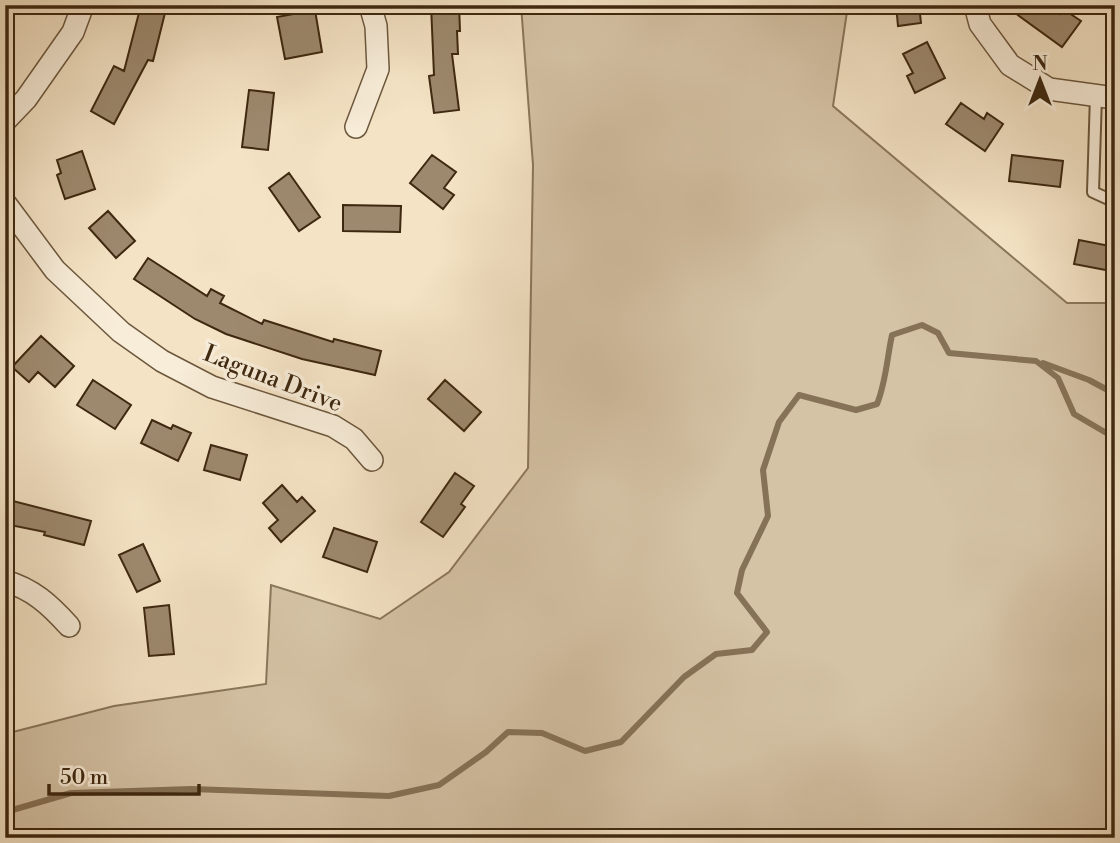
<svg xmlns="http://www.w3.org/2000/svg" width="1120" height="843" viewBox="0 0 1120 843" font-family="'Libre Bodoni',serif">
	<style>
		.green { fill: #d5c3a6; stroke: #8a765b; stroke-width: 2 }
		.lines { fill: none; stroke-linecap: round; stroke-linejoin: round }
		.stream { stroke: #867257; stroke-width: 6 }
		.building { fill: #9d896e; stroke: #3e2810; stroke-width: 2 }
		.lane-casing { stroke: #6c573d; stroke-width: 14 }
		.street-casing { stroke: #6c573d; stroke-width: 24 }
		.lane { stroke: #f8edd9; stroke-width: 10 }
		.street { stroke: #f8edd9; stroke-width: 21 }
		.labels { text-anchor: middle; stroke-width: 7; stroke-linejoin: round; paint-order: stroke }
		.street-label { font-size: 24px; fill: #3e2810; stroke: #f8edd9 }
	</style>
	<rect width="100%" height="100%" fill="#f4e3c5"/>
	<filter id="stains"><feTurbulence type="fractalNoise" baseFrequency=".00286" numOctaves="4"/><feColorMatrix values="0 0 0 0 .2 0 0 0 0 .09 0 0 0 0 .02 0 0 0 .5 -.17"/></filter>
	<radialGradient id="worn" r=".72"><stop offset=".6" stop-color="#630" stop-opacity="0"/><stop offset="1" stop-color="#630" stop-opacity=".3"/></radialGradient>
	<path class="green" d="M521,5h327l-15,101 234,197h48v535h-609l-3,-3h-26l-1,3h-52v-6l-75,-2 -2,8h-342v-104l109,-28 152,-22 5,-99 109,34 69,-47 79,-104 5,-303z"/>
	<g class="lines">
		<path class="stream" d="M1043,363l46,17 26,14
			M5,814l4,-3 62,-18 120,-4 198,7 50,-11 47,-33 22,-20 34,1 43,18 36,-9 63,-65 32,-23 36,-4 15,-18 -30,-39 5,-23 26,-54 -5,-46 16,-48 20,-27 57,15 21,-6c9,-22 10,-46 15,-69l30,-10 16,8 11,20 87,8 22,17 16,36 41,24"/>
	</g>
	<path class="building" d="M141,5h10l15,4 -13,52 -5,-1 -34,64 -23,-13 23,-45 10,5z
		M431,5h28l1,26h-3l1,23h-6l7,56 -25,3 -5,-37 5,-1z
		M896,5h23l2,18 -23,3z
		M1004,5h43l12,9 4,-5 18,12 -19,26z
		M315,10l7,42 -37,7 -8,-42z
		M927,42l18,36 -30,15 -8,-17 6,-3 -10,-19z
		M249,90l25,3 -6,57 -26,-3z
		M961,103l23,16 3,-6 16,11 -18,27 -39,-27z
		M82,151l13,38 -30,10 -8,-24 4,-2 -4,-13z
		M432,155l24,17 -12,16 10,7 -11,14 -33,-26z
		M1012,155l51,6 -3,26 -51,-6z
		M289,173l31,44 -21,14 -30,-43z
		M343,205l58,1 -1,26 -57,-1z
		M108,211l27,30 -19,17 -27,-30z
		M1079,240l36,7 -4,24 -37,-7z
		M148,258l59,38 4,-7 13,7 -4,7 42,21 2,-4 69,22 1,-3 47,12 -6,24 -73,-16 -76,-25 -31,-15 -61,-40z
		M41,336l33,30 -19,21 -17,-15 -9,10 -17,-15z
		M93,380l38,25 -16,24 -38,-24z
		M445,380l36,32 -17,19 -36,-32z
		M152,420l19,9 2,-4 18,8 -13,28 -37,-18z
		M211,445l36,10 -7,25 -36,-10z
		M455,473l19,13 -13,18 4,3 -22,30 -22,-15z
		M282,485l15,17 5,-5 13,14 -34,31 -12,-14 9,-8 -15,-17z
		M5,499l86,22 -7,24 -40,-10 1,-3 -40,-8z
		M334,528l43,14 -10,30 -44,-15z
		M143,544l17,37 -23,11 -18,-37z
		M169,605l5,49 -25,2 -5,-48z"/>
	<g class="lines">
		<g class="lane-casing">
			<path id="lane" d="M1096,95l-3,97 22,10"/>
		</g>
		<g class="street-casing">
			<path id="street" d="M975,5l5,19 30,41 39,24 58,8 8,-2
				M5,121l21,-22 47,-67 10,-27
				M356,127l22,-58 -2,-43 -6,-21
				M5,203l50,67 66,62 41,29 50,26 121,39 21,13 18,21
				M5,581c28,8 45,24 64,45"/>
		</g>
		<use href="#lane" class="lane"/>
		<use href="#street" class="street"/>
	</g>
	<g class="labels">
		<g class="street-label">
			<text transform="translate(273 378) rotate(21)" y="8">Laguna Drive</text>
		</g>
	</g>
	<rect width="1120" height="843" fill="none" stroke="#f4e3c5" stroke-width="28"/>
	<rect x="7" y="7" width="1106" height="829" fill="none" stroke="#3e2810" stroke-width="3.5"/>
	<rect x="14" y="14" width="1092" height="815" fill="none" stroke="#3e2810" stroke-width="2"/>
	<g transform="translate(1040 80)" stroke="#f8edd9" stroke-width="5" paint-order="stroke">
	<path d="M0-5L12 26L0 18L-12 26Z" fill="#3e2810"/>
	<text y="-10" font-size="19" font-weight="bold" text-anchor="middle" fill="#3e2810">N</text>
	</g>
	<path d="M49 784v10h150v-10" fill="none" stroke="#3e2810" stroke-width="3.5"/>
	<text x="60" y="784" font-size="21" fill="#3e2810" stroke="#f8edd9" stroke-width="5" paint-order="stroke">50 m</text>
	<rect width="100%" height="100%" filter="url(#stains)"/>
	<rect width="100%" height="100%" fill="url(#worn)"/>
</svg>
